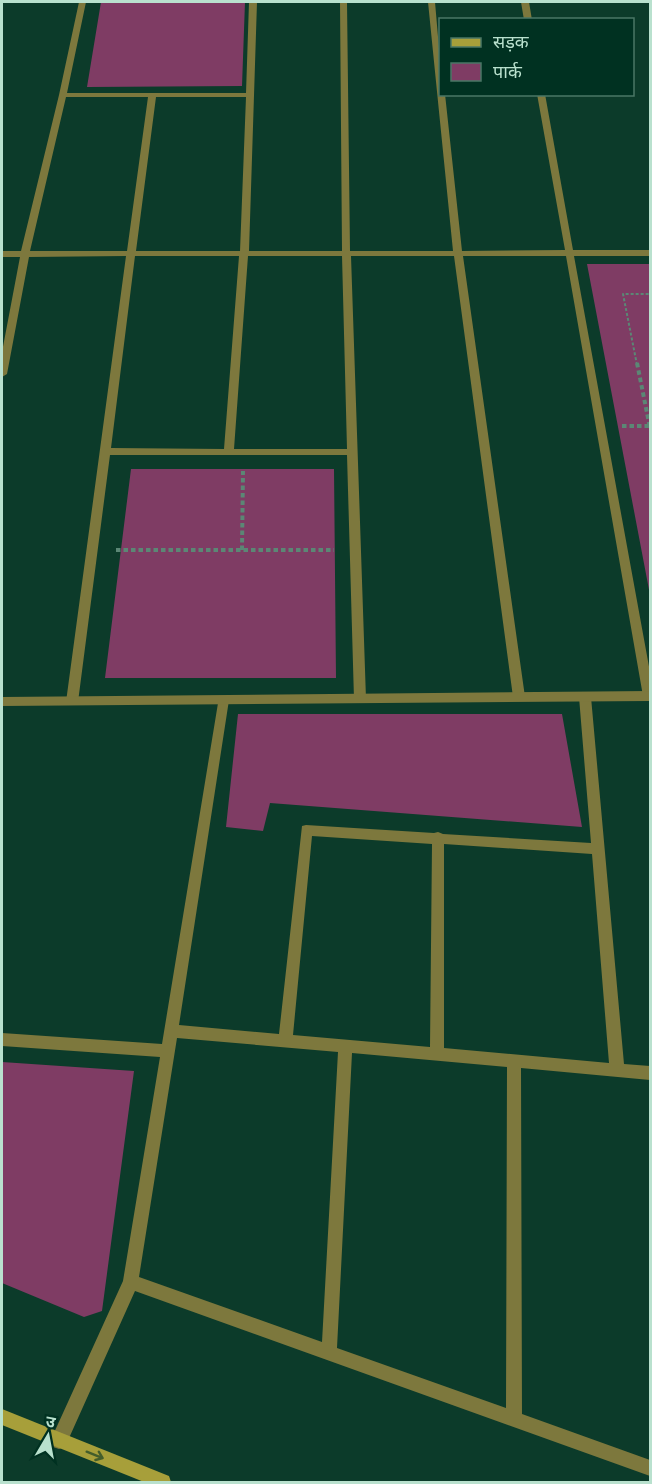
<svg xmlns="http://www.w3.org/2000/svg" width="652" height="1484" viewBox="0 0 652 1484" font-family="Manrope,'Noto Sans Devanagari',sans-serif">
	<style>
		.green { fill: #7f3c64 }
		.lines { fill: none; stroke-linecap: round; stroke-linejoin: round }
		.path-far1 { stroke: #5b8775; stroke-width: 2; stroke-dasharray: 3 2; stroke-linecap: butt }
		.path { stroke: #5b8775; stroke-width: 4; stroke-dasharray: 4.5 3; stroke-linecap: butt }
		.minor { fill: #7d783d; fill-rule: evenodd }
		.tertiary { fill: #7d783d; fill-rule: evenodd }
		.secondary { fill: #a79f3a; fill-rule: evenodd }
		.oneway { stroke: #435d2b }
	</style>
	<rect width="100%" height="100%" fill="#0c3b2a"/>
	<path class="green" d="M101,2h144l-3,84 -155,1z
		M587,264h63v331z
		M131,469h203l2,209h-231z
		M238,714h324l20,113 -312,-24 -7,28 -37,-4z
		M2,1062l132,9 -32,240 -18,6 -82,-34z"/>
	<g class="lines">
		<path class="path-far1" d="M637,365l-14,-71h27"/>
		<path class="path" d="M637,363l13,65
			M622,426h28
			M116,550h218
			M242,550l1,-79"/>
		<path class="minor" d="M79,2h7l-19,91h179l3,-91h8l-8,249h93l-2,-249h7l3,249h103l-25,-249h7l5,58v34h5l17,157 103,-1 -28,-156h8l28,156h77v6h-76l76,416v28l-5,-1 -2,-3 -77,-440h-103l62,441 -2,3h-8l-2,-3 -59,-441h-103l15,443 -2,3h-8l-2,-3 -7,-244h-237l-32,247 -2,3h-8l-2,-3 60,-446 -97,1 -22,117 -5,3v-25l18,-95h-18v-6h19l38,-156zM66,97h82l-21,154h-97zM156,97h90l-6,154h-104zM135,256h104l-15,193 -113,-1zM248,256h94l5,193h-113z
			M521,2h8l3,18h-8z
			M585,692l4,2 2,3 33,367 26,2v14l-129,-12 1,346 128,46v16l-515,-185 -70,156 -6,2 -6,-2 -2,-6 2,-6 70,-154 37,-224 -158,-11v-13l160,11 57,-347h8l2,3 -50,325 100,9 23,-208 4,-1 128,8 4,-1 5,2 148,9 -12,-146 2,-3zM312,836l120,8 -2,203 -137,-12zM444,844l148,10 17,209 -165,-15zM177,1038l161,14 -16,290 -183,-65zM352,1053l155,14 -1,341 -169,-60z"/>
		<path class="tertiary" d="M650,691v10l-648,5v-9z"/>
		<path class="secondary" d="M2,1409l167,67 2,6h-27l-142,-57z"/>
	</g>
	<defs><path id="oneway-shaft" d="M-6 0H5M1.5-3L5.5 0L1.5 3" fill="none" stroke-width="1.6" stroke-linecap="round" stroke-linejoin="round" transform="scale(1.5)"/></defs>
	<use class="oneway" href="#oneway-shaft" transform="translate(95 1455) rotate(22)"/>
	<rect width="652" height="1484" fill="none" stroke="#b9e1ce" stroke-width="6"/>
	<rect x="439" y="18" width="195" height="78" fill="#003121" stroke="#4a7766" stroke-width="1.5"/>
	<rect x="451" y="38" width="30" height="9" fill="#a79f3a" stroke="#4a7766" stroke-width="1.5"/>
	<text x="493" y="48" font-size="18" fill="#b9e1ce">सड़क</text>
	<rect x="451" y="63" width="30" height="18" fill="#7f3c64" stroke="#4a7766" stroke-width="1.5"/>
	<text x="493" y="78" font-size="18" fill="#b9e1ce">पार्क</text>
	<g transform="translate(48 1436) rotate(10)" stroke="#003121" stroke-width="4.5" paint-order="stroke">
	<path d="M0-4.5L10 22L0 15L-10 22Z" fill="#b9e1ce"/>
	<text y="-9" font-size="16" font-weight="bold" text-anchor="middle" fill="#b9e1ce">उ</text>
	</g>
</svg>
